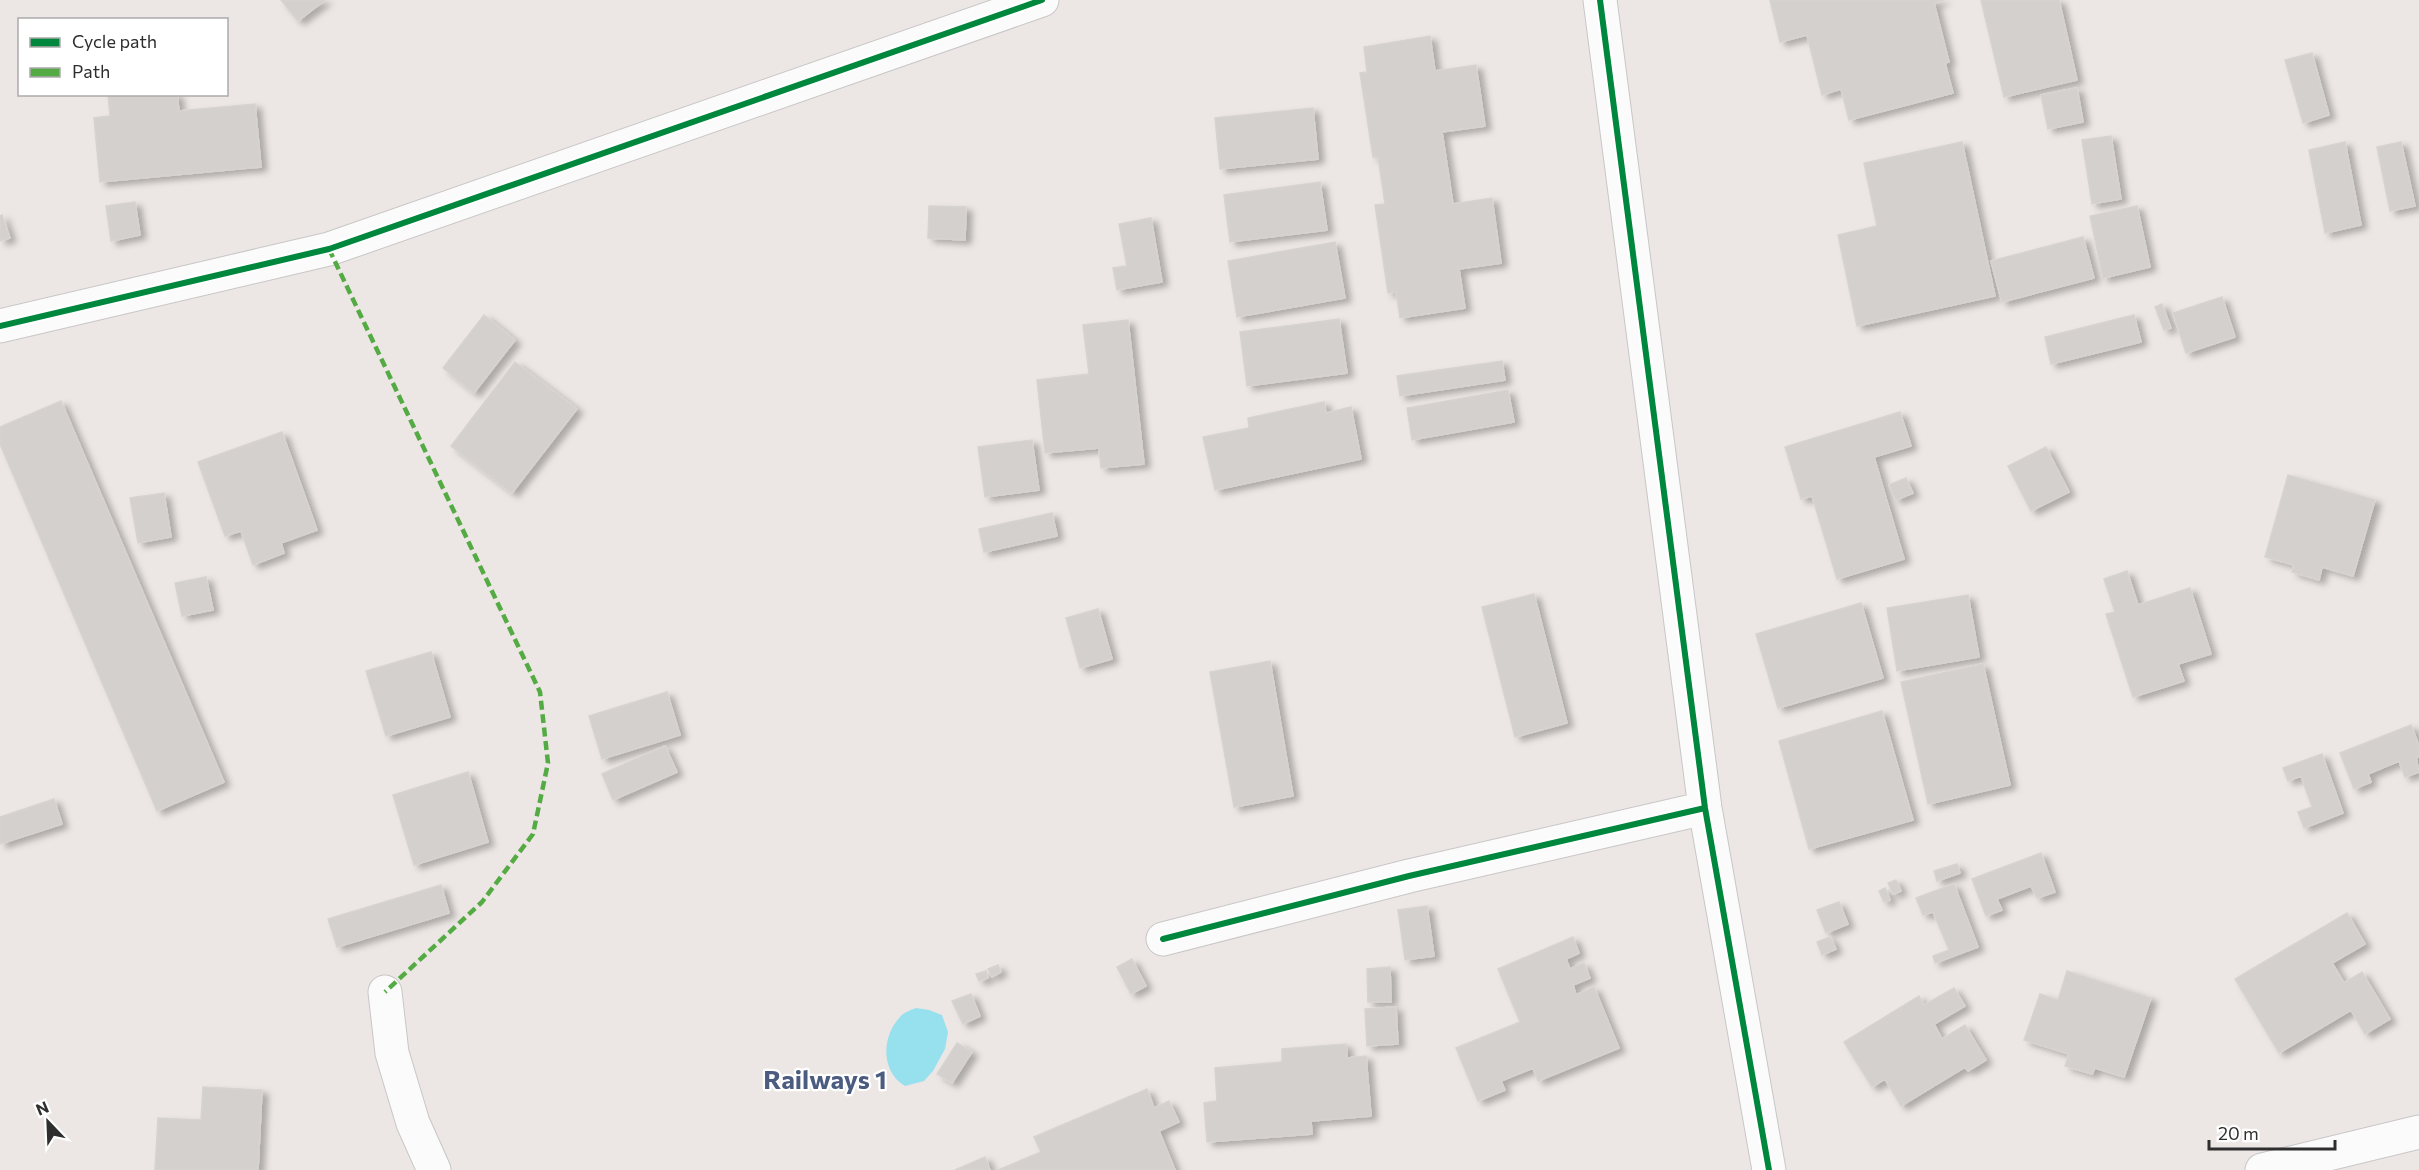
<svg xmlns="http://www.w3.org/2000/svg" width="2419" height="1170" viewBox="0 0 2419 1170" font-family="Commissioner,sans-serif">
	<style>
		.water { fill: #97e0ee }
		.building { fill: #d3d0cd; stroke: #d7d3d0; stroke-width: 1.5; filter: url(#shadow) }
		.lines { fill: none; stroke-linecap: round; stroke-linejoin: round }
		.street-casing { stroke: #c8c6c6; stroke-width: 35 }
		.street { stroke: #fcfbfb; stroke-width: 33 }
		.quiet { stroke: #54ab44; stroke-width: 4.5; stroke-dasharray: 9 4.5; stroke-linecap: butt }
		.cycleway-casing { stroke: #fff; stroke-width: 10 }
		.cycleway { stroke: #00873e; stroke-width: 6 }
		.labels { text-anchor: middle; stroke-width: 4.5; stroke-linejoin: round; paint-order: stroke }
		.quarter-label { font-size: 26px; font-weight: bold; fill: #4c5b80; stroke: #fff }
	</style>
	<defs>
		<filter id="shadow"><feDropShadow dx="6" dy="4" stdDeviation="3" flood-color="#0004"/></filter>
	</defs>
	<rect width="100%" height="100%" fill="#ece7e4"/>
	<path class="water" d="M916,1008l13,2 13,5 6,17 -3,17 -12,22 -9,10 -19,5c-24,-14 -24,-49 -5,-69 4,-5 11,-7 16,-9z"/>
	<path class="building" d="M281,0h44l-27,21z
		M1770,0h174l-10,3 15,59 -4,1 8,30 -104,27 -8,-31 -19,6 -15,-60 -27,7z
		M1981,0h78l18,80 -73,17z
		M1430,36l5,35 41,-6 9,61 -43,6 11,72 39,-6 9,65 -42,6 6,39 -65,10 -4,-26 -8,1 -13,-88 10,-1 -7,-47h-5l-13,-84 7,-1 -3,-25z
		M2312,53l17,62 -26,8 -18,-63z
		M2077,88l6,34 -35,7 -7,-34z
		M108,94h69l2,17 76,-7 6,63 -161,15 -6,-64 16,-2z
		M1313,108l5,51 -98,10 -5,-51z
		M2111,136l10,63 -29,5 -10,-64z
		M1962,142l33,154 -138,30 -19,-91 39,-9 -13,-63z
		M2345,142l16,83 -36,8 -16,-83z
		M2401,142l14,64 -25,5 -13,-64z
		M1320,182l7,48 -97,12 -6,-47z
		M135,202l5,33 -29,6 -5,-35z
		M929,206l37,1 -1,33 -37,-2z
		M2137,206l13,61 -47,11 -13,-62z
		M2,215l8,23 -10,3v-25z
		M1151,218l11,64 -45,8 -4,-22 14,-2 -8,-42z
		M2083,237l11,41 -92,24 -11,-41z
		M1335,242l10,56 -108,19 -9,-56z
		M2222,297l13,40 -49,16 -13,-40z
		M2162,304l9,24 -7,2 -9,-23z
		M484,315l31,25 -41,53 -31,-25z
		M2134,315l7,27 -90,22 -6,-27z
		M1339,319l8,54 -100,13 -7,-54z
		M1128,320l16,144 -43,4 -2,-20 -54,5 -8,-73 52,-6 -6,-49z
		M1502,361l3,19 -105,16 -3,-20z
		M515,362l62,47 -65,84 -61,-47z
		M1508,390l6,32 -102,18 -5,-32z
		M61,401l163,381 -67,29 -157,-367v-17z
		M1324,402l2,11 25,-6 10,52 -146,31 -12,-53 46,-9 -1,-10z
		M1900,412l11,34 -37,11 30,102 -67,20 -25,-83 -11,3 -16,-52z
		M282,432l35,98 -36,13 3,10 -31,12 -12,-34 -16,5 -27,-74z
		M1032,440l7,50 -54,7 -7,-50z
		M2046,447l23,45 -38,19 -23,-45z
		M2288,475l87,25 -22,76 -31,-9 -3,13 -27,-8 2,-7 -29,-8z
		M1906,478l7,15 -17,7 -7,-15z
		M164,493l7,44 -33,6 -8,-45z
		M1052,513l5,23 -73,16 -5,-23z
		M2127,571l11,34 52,-17 21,66 -33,10 6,17 -51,16 -27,-83 9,-2 -11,-33z
		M206,577l7,33 -31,6 -7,-33z
		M1534,594l33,129 -52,14 -33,-130z
		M1968,595l11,62 -82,14 -10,-63z
		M1861,603l22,75 -105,30 -22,-74z
		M1098,609l14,50 -32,9 -14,-50z
		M431,652l19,65 -64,19 -20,-65z
		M1270,661l23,135 -59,11 -24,-135z
		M1983,664l27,121 -82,19 -27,-122z
		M667,692l13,43 -78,24 -13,-43z
		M1882,711l31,109 -104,29 -30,-108z
		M2411,725l8,21v11l-3,1 3,14 -14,5 -6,-16 -31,13 3,8 -17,7 -14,-36z
		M665,746l12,26 -64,28 -11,-26z
		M2322,754l21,59 -39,15 -6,-16 14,-5 -11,-31 -13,5 -5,-13z
		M468,772l20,70 -74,23 -21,-70z
		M54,799l8,25 -62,20v-27z
		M2041,853l14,39 -18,6 -6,-12 -34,13 5,11 -16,6 -14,-37z
		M1957,864l3,9 -23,8 -3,-10z
		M1896,880l5,11 -8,3 -5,-11z
		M1954,884l24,63 -43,16 -2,-7 16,-6 -16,-38 -10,3 -7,-17z
		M441,885l8,28 -112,34 -9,-28z
		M1885,888l5,12 -6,2 -5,-11z
		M1839,902l9,22 -22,9 -9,-23z
		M1427,906l7,50 -29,4 -7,-50z
		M2347,913l18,31 -33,19 12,20 18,-11 28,47 -25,15 -14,-24 -72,43 -44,-74z
		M1573,937l6,16 -13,6 4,10 14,-6 6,15 -17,7 3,10 18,-8 25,61 -81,33 -5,-13 -32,13 4,9 -27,11 -22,-53 64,-26 -22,-53z
		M1830,937l6,12 -14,6 -5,-13z
		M1132,959l14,27 -15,8 -14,-27z
		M998,965l3,7 -9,5 -4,-8z
		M1390,967l1,35h-23l-1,-33z
		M986,971l2,7 -9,3 -3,-7z
		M2067,971l84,27 -27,79 -29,-9 -3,6 -27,-8 4,-12 -45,-14 16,-46 18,6z
		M1954,988l11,18 -31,18 8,15 23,-14 21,35 -18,11 -3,-4 -64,39 -16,-27 -13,8 -28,-45 75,-46 5,9z
		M971,994l9,22 -17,8 -11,-23z
		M1396,1007l2,37 -31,2 -2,-37z
		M957,1043l15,9 -20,31 -15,-9z
		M1346,1044l1,14 19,-2 5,60 -60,5 1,13 -105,8 -3,-39 13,-2 -2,-33 67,-6v-13z
		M203,1087l59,3 -4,80h-103l3,-52 43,2z
		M1147,1089l7,19 15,-7 10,21 -20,9 16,39h-177l43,-18 -7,-15z
		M985,1157l5,13h-35z"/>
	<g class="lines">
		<g class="street-casing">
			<path id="street" d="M1600,0l105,808 64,362
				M0,326l329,-77 713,-249
				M1163,939l246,-63 296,-68
				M385,992l7,61 21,70 21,47
				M2262,1170l157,-38"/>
		</g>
		<use href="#street" class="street"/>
		<path class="quiet" d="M329,249l211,443 8,71 -15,71 -51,68 -97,90"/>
		<g class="cycleway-casing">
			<path id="cycleway" d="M1600,0l105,808 64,362
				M0,326l329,-77 713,-249
				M1163,939l246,-63 296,-68"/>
		</g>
		<use href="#cycleway" class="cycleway"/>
	</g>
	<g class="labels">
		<g class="quarter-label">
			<text x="825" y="1089">Railways 1</text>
		</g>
	</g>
	<rect x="18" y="18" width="210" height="78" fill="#ffffff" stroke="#ababab" stroke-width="1.5"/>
	<rect x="30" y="38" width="30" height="9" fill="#00873e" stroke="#ababab" stroke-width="1.5"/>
	<text x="72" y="48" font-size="18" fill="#2e2e2e">Cycle path</text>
	<rect x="30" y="68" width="30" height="9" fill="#54ab44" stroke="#ababab" stroke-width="1.5"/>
	<text x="72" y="78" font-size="18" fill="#2e2e2e">Path</text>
	<g transform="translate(48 1122) rotate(337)" stroke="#ffffff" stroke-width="4.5" paint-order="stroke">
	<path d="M0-4.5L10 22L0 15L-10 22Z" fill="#2e2e2e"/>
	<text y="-9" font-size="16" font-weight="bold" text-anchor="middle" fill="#2e2e2e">N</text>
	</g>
	<path d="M2209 1140v9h126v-9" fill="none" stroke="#2e2e2e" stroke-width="3"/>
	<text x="2218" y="1140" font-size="18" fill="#2e2e2e" stroke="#ffffff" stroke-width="4.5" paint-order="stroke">20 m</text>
</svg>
